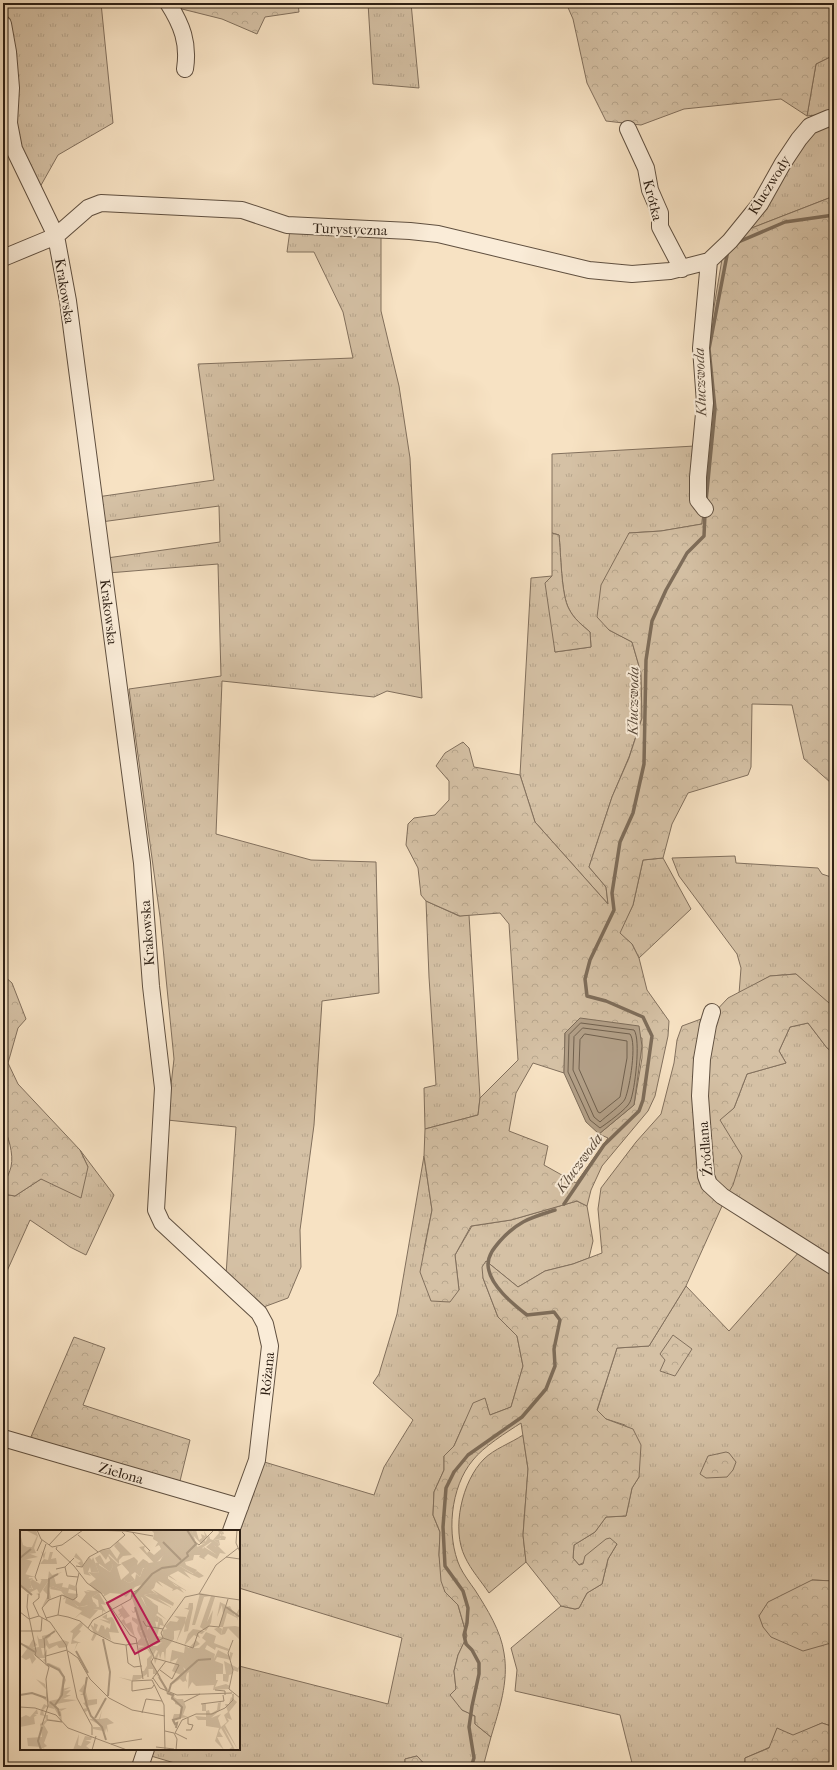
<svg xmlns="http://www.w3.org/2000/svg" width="837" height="1770" viewBox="0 0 837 1770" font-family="'IM FELL French Canon',serif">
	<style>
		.grass { fill: url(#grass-tufts); stroke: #82705d }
		.forest { fill: url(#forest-crowns); stroke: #82705d; fill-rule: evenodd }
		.water { fill: #b3a088; stroke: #7e6d5a }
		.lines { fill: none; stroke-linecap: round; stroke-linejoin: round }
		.shore { stroke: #70604e; stroke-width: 1 }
		.stream { stroke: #7e6d5a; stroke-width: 3.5 }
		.minor-casing { stroke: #605040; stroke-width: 18 }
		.minor { stroke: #faecd8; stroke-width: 16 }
		.labels { text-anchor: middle; stroke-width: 4; stroke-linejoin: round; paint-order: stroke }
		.street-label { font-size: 14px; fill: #2e2015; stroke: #faecd8 }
		.water-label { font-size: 15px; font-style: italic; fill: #5d4d3d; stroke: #faecd8 }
		.inset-river { fill: none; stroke: #b3a088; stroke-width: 2 }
		.inset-road { fill: none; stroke: #a7947d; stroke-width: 1 }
		.view { fill: #c2185b; fill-opacity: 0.15; stroke: #c2185b; stroke-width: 2 }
		.inset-edge { fill: none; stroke: #2e2015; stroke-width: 2 }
	</style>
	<defs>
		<pattern id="grass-tufts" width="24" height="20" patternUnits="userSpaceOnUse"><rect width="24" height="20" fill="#d5c1a5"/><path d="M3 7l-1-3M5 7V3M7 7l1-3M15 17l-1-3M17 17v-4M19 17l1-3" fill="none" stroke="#b7a68d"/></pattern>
		<pattern id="forest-crowns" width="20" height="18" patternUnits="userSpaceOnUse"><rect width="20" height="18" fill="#d5c1a5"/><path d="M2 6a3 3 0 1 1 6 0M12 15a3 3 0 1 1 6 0" fill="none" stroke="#b7a68d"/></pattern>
	</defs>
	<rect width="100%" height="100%" fill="#f7e2c3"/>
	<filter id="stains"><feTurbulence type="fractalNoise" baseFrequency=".005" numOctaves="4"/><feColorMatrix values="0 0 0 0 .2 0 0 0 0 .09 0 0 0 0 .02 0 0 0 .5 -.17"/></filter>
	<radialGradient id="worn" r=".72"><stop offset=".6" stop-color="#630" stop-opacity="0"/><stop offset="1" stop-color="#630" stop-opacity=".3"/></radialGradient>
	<path class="grass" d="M3,3h98l12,120 -55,32 -18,32 -22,-48 -6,-101z
		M368,3h43l8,85 -46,-4z
		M834,55v58l-27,3 9,-52z
		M834,122v76h-5l-85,33 67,-101z
		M290,230l91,5v76l18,75 11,72 12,240 -35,-7 -13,6 -152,-16 -6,153 95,26 65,2 3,131 -57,8 -8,124 -14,105 1,37 -13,31 -27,10 -35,-33 10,-148 -69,-7 7,-61 -14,-142 -31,-228 92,-13 -3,-112 -110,9 -1,-15 113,-16 -1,-36 -118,16 -4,-25 117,-17 -16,-116 155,-6 -10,-46 -29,-60h-27z
		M695,446h13l-6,78 -41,7 -32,2 -20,97 23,12 9,31 1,45 -13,39 -17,40 -23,70 17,20 2,17 -73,-82 -15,-47 11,-197 21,-2 3,76 36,-5 -1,-15c-8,-7 -16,-13 -21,-23 -8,-14 -8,-56 -10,-74l-7,-2v-79z
		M735,856l1,7 82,5 4,6 12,4v126h-5l-33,-30 -26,2 -31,18 2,-26 -4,-14 -58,-78 -7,-18z
		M663,858l28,51 -52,49 -7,-14 -13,-11 14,-28 10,-45z
		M426,901l33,15 10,-1 11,183 -2,17 -53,14 -1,-41 12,-3 -7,-108z
		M808,1023l19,25 7,5v210l-107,-68 -8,-75 15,-12 13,-34 39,-11 -7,-12 11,-24z
		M80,1150l34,45 -28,60 -16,-8 -40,-27 -27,60v-86l12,2 26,-17 47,-12z
		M424,1156l8,54 -8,39 35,41 -4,-35 17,-29 39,-6 66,-19 10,5 6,35 -4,17 -16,6 -28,7 -27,16 -32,-26 -3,17 15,39 19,19 6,30 -12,41 -21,8 -25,6 -11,25 -10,10v14l-10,22 -1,23 7,17 -1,23 6,37 13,13 9,32 -9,18 -4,16 2,18 6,21 13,6v8l16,13 -8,30h-56l-10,-11 -12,3v8h-217l-37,-11 3,-7h85v-83l149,38 14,-66 -163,-50v-57l22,-70 113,34 10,-28 29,-47 -40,-37 6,-9 18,-60z
		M800,1251l34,20v310l-22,-1 19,63 3,-6v90l-12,-4c-26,11 -50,24 -77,35v9h-112l-13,-52 -105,-24 2,-21 -6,-22 50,-42 14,3 4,-1 8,-15 15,-9 6,-25 9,-15 -38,21 -6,-7 1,-13 21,-13 11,-15 20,-1 6,-28 7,-11 -14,-52 -19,-6 -9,-8 20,-63 32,-2 37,-60 43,45z
		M523,1435l5,34 -5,66 3,27 -37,31c-8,-12 -18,-23 -24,-36 -14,-28 -3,-76 19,-98 10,-10 27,-16 39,-24z"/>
	<path class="forest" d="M176,3h122l1,9 -34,5 -8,17 -35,-15 -40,-10z
		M566,3h268v52l-18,9 -9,52 -26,-17 -97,10 -43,16 -35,-4 -19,-38 -14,-64z
		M829,198h5v590l-3,-5 -27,-24 -12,-54 -40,-1 -1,63 -3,8 -60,18 -16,31 -9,34 -20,2 -10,45 -13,28 12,11 7,14 8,32 22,31 -1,15 -13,60 -7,15 -46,55 -11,24 -4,16 -10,-5 -66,19 -40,6 -16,29 4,35 -9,12 -19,-1 -11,-29 12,-62 -8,-54 1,-27 53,-14 2,-17 38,-38 -9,-136 -9,-11 -40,3 -34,-15 -5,-6 -3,-27 -12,-23 2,-21 6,-6 21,-3 14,-15v-19l-13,-15 9,-13 18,-11 6,6 5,19 46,8 15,47 73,82 -2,-17 -17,-20 23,-70 17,-39 13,-40 -1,-45 -9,-31 -23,-12 -12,-13 4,-32 28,-52 32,-2 41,-7 6,-78 -1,-97 16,-96 21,-22zM565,1033l77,5v20l-8,47 -35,29 9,4 -32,45 -32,-18 4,-19 -39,-15 7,-38 17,-30 31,10z
		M552,533l7,2c2,18 2,60 10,74 5,10 13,16 21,23l1,15 -36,5 -10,-69 7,-7z
		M796,974l33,29 5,1v49l-7,-5 -19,-25 -18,4 -11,24 7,12 -39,11 -13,34 -14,12 22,36 -9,29 -6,10 -41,91 -37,60 -32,2 -20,62 9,9 27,10 8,16 -2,32 -7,11 -6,28 -20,1 -11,15 -21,13 -1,13 6,7 4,-1 2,-8 21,-17 4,-1 7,6 -9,15 -6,25 -15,9 -8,15 -4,1 -14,-3 -35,-44 -3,-27 5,-66 -7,-46c-14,9 -38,24 -48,37 -23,27 -27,76 -13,107 4,8 10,16 15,23 12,19 26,41 29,63 5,29 -5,57 -13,84l-16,-13v-8l-13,-6 -12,-15 6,-6 -2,-18 4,-16 9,-19 -9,-31 -13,-13 -4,-11 -2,-26 1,-23 -7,-17 1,-23 10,-22v-14l10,-10 19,-43 12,-5 5,17 21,-8 12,-41 -6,-30 -19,-19 -15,-39 -1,-11 4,-6 32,26 27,-16 28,-7 29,-11 -4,-44 3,-21 35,-46 25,-28 13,-51 3,-23 5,-14 30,-11 16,-17 42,-22z
		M3,975l9,8 14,36 -8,9 -10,35 10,21 62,66 8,17 -7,31 -40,-19 -26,17 -12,-2c0,-12 5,-16 8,-27 3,-14 -3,-30 -8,-43z
		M673,1335l19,14 -17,27 -15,-5 5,-11 -5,-6z
		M74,1337l31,11 -22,57 107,35 -10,41 -150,-42z
		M726,1452l3,1 7,9 -3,8 -6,7 -21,1 -6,-4 8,-18z
		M812,1580l22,1v56l-3,6 -28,8 -32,-14 -8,-10 -4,-11 9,-14z
		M822,1723l12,4v40h-89v-9l24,-10 8,-20 16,7z
		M417,1756l10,11h-22v-8z"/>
	<path class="water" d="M580,1018l59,8 3,20 -8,59 -35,29 -13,-12 -22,-49 1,-40z"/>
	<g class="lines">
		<path class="shore" d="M581,1023l53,7c7,9 1,61 -4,72 -3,7 -24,22 -30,26l-10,-8 -22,-48 1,-37z
			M583,1028l47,6c7,9 0,53 -5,65 -2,5 -20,18 -25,23l-6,-5 -21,-47 1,-33z
			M585,1034l42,7v17l-7,39 -20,16 -2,-1 -19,-43 1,-29z"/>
		<path class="stream" d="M736,243l49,-21 49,-7
			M706,501l9,-92 -6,-60 19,-99
			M564,1204l40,-59 35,-34 4,-11 9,-64 -9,-19 -37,-16 -19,-5 -2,-17 5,-19 24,-50 -2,-17 8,-51 13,-29 11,-49 2,-104 6,-39 14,-31 21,-37 17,-17 1,-23
			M471,1767l3,-9 -5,-31 3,-21 7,-32v-11l-7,-13 -6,-6 -2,-9 3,-12 1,-15 -5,-17 -18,-25 -2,-39 3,-39 8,-16 14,-17 54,-38 24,-28 9,-23 -1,-17 6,-29 -6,-8 -27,3c-14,-11 -38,-30 -39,-50 0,-10 6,-17 12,-24 18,-20 30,-23 55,-31"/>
		<g class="minor-casing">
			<path id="minor" d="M168,3c14,22 21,40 17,66
				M3,24l5,28 3,36 -2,35 5,26 42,87 12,65 74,562 9,123 12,102 -7,122 6,13 97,90 6,11 5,22 -13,114 -26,71
				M628,129l18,39 4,22 10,23v14l22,42
				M3,258l53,-22 32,-28 13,-5 141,7 45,15 123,6 28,3 151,36 43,4 38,-3 39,-10 21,-20 30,-37 23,-41 16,-24 11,-13 19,-8h5
				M705,509l-7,-9v-23l7,-74 -4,-55 8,-87
				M712,1012l-4,13 -6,34 -2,37 6,80 3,8 13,12 112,71
				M3,1438l237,69
				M140,1767l6,-18"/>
		</g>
		<use href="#minor" class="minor"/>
	</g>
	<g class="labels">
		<g class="street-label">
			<text transform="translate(769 185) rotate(-58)" y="5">Kluczwody</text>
			<text transform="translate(653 200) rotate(76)" y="5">Krótka</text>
			<text transform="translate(350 229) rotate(2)" y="5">Turystyczna</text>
			<text transform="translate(65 291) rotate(81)" y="5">Krakowska</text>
			<text transform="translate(109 612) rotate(83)" y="5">Krakowska</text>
			<text transform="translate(147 933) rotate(-94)" y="5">Krakowska</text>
			<text transform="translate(705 1149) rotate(-95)" y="5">Źródlana</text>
			<text transform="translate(267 1374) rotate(-84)" y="5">Różana</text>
			<text transform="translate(121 1473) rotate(16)" y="5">Zielona</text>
		</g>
		<g class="water-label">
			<text transform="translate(700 382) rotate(-92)" y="5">Kluczwoda</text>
			<text transform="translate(633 701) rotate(-89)" y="5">Kluczwoda</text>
			<text transform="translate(579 1163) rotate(-54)" y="5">Kluczwoda</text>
		</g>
	</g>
	<g transform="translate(20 1530)">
		<rect width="220" height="220" fill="#f7e2c3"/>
		<path d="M133,0h36l4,5 -1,-5h4l3,10 3,-2 -1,-4 4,2 -1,-5 4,6 -3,3 1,3 -5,1 -8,-9 5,13 -8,3 -9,11 -7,4 5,-8 -11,9 -4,-12 -9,9 -16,-17 6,-1 -1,3 3,4 2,-2 5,4 7,-6zM203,1l1,3 -3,1 5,2 -1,3h-6l1,5 -2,1 8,8 -6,-1 -3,6 -9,-5 -4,4 2,2 -7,-3 5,-10 13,8 -11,-8 6,-5 4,5 3,-3 -5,-4 7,-1v-6zM98,11l14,14 -9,1 -4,4v4l-10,-10 -3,6 -7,-9 11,-2 7,10 3,-6 -6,-7zM0,21l6,2 7,-2 -5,2 10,4 -15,3 2,14 10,3h-6l-2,8 3,4h3l-3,-6 2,-4 8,5 2,-5 7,1 -10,15 -3,-1 3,-1 -2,-4 -8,4 -8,-6 -1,3zM21,21l3,3 2,-3 -2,8 4,1 2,-8h3l-2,7 5,-1 1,6h-17l4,-5zM56,23l6,7 2,5 5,-8 3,3 1,-3 6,16 -8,-1 -1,-5 -2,5 3,4 -7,-2 -1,-6 -10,-9 5,4 3,-2 -7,-4zM80,25l5,9 6,-4 2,6 -3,6 -13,-10 -2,-4zM114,27l4,4 -1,4 6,-6 5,3 -1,5 -1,3 -3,-2 -3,9 -7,-7 2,2 -4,3 4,5 -6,3 -5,-3 5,-4v-4l-8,-9zM160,36l13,8 4,-3 7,5 -5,2 -15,-7 7,8 -13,-8zM149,45l9,7 12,7 -22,-13v3l19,12 -7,-3 4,5 -7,-4 -5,2 1,-2 -14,-8 20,6 -11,-7 -3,-3zM32,47h2l2,7 7,-1 -1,4 6,1 1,-4 6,2 1,5 -7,-2 -1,4 10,1 -3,6 5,3 6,-9 -2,-3 6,1 4,12 -15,3 -13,-9 -4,2 3,-3 -4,-2h4l-3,-5 -10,-4v2l-4,-1zM132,59l22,14 -1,3 -16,-8 15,10 -28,-13 8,-2 6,2zM79,63l7,12 -5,-1 5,8 -3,-1 -1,5v-6l-10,-1 1,-3 6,1 -1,-7 -6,-3zM180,63l20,4h-5l-8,25 6,-12 -2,13 -5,8 -6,-4 11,-31 -7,1 -9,28h-3zM122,66l16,10v6l9,8 -21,-14zM200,72l6,3v2l4,-1 5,10 5,-9 -3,14v-3l-10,-5 -4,14h-4l3,2 -1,6 -7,-6 5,-2 4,-13 -1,-9 -5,12zM169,73h4v5l-5,23 -4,1 1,-9 -9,20 4,-13 -6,1v8l-8,10 -1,12 -1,-9h-2l-2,7 -1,-6 -4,11 -1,-5 4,-8 -4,-2 -1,3 -6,-5 1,2 -9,2v-3l6,-2 -7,-1v-4l3,-3 -4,-8 3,2 4,-3 -3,3 2,7 6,7h8l5,-4 -8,3 -5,-1 -3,-12 4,-6h-3l-1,-6 9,1 2,8 2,-11 -4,-1 1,-2 6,4 2,7 -4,-1 -3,11 5,1 1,-7 4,-1 -2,-3 5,-5 7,1 2,-3 -5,-3 12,1 -1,6 6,-19 -2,6 -5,-2h4zM101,74l9,12 -6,3 2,5 5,-2 4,15 -14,-16 3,-2 -2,-3 -3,2 2,-4 -4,2 3,-3 -2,-3 4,-2zM87,84v4l5,-1 2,3 5,13 -10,-1 2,8 -14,-6 -4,7 -2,-1 3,-7 -4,-9 4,3v-4l4,2 -2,5 2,2 3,-7 3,1 1,4 2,-3 3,2 1,-8 -1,3 -11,-5 10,2 -7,-4zM61,92l2,3 -4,5 2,1 -8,9 8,3h-3l-4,8 3,-8 -6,1 2,-11 -3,-1zM173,99l12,2 -3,3 -4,-1 2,5 -6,-3 -10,11 4,-12zM186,102l10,4 -2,7 15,6 -1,2 -12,-4 -1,3 -8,-5 -2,4 10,5 -1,5 4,-9 12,6v-4l3,1 -2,7 -14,-3 -2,4 8,3v10h3l-2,-13 14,7 2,-4 -2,8 -5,-2 -1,4 -3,1 -1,7 -5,-1v-7h-7v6h2l-3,7 11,-3 4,2 -1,3 -16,1 1,-5 -18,1 -4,-4 -4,7 1,-17 -4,3 2,7 -6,-5 9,-10 -4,3 -3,-3 2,4 -4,4 -9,-4 6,-13 -8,4 2,-12 12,3 1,-7 4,2 7,-8 4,4 -7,4h6l7,-7 -4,-3zM30,104l1,2 -4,3 2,5 14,-4 6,2 -2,5 -8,1 -2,-3 -8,4 -3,-4 -1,3h-4l2,8 4,-7 -1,14 -3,-3 3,-2h-8l-5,-4 3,5 -4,5 -2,-6 -4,2 -5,-3 6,-8 -4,-5 6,2 4,-7 4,6 -4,3 6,-1 -2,-12 2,4h3v-3zM128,134l1,13h-2v-3l-7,5 -9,2 -13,-4 14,3 1,-5h9l-1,-4h3zM64,154l4,16 9,-1v5l-10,2 2,4 -4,2 -2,-3 4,-1 -4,-5 3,-1 -2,-7h-4l3,-2 -4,-2zM51,157l-7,4 7,-1 -5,5h5l-8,4 14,1 -21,4 7,-9 -1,-6zM211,167l6,5 -8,10 3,8 -5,-2 2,3 -4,4 13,25 -15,-24 12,24h-7l4,-3 -11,-19 -2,3 4,6h-6l7,13 -9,-9 4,-13 -13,-2v-6h-8l-3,-4 11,1v-6h-4v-7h4v7l3,-1 1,4 7,-4 1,-7 3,-1 -1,8 -9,8 10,-4 -3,4 3,9 6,-5 -3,-7 4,-3 -3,-8h4zM29,172l6,7 -9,-2 -3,3 1,5h4v4l12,2 -1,-9 2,-1 -3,-2 9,-1 -6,3 1,11 -14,-2 -4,5 4,7 -4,11 3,3 -4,2 3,2 -4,-2 -1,2v-3l-13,-1 -1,-8 15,-1 -2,-13 6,-4 -1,-4 -5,-1 1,-5 3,-6 4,2zM17,179l1,5h-4l3,1 -3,2 1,7 -15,3v-9l6,-3 4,2zM82,180l-2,9 7,-1 7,5 6,-4 -6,4 -7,2 1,8 -2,-5 -1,5 -2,-6 3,13 -3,-9 -10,-2v-2h10l-14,-8h10zM59,204l-1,11 3,1 4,-10 7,1 -1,3h-6l6,2 -5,4 5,4h-18z" fill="#d5c1a5"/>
		<path d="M5,0h11l2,6 -4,12 2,5 -8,1 3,3 -6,2 7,2 -7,14 1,4 7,-1 -3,3 8,3 -8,-2 2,7 -9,-3 -3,-6v-47l3,12 4,2h5l5,-11zM131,0h37l3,4 -2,-4h3l4,14 -6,7 15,-8 4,-8 1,4 3,1 6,-7 -1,-3h5l-3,5 3,3 -9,2 5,4 -2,4 -6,-6 -9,6 3,2 -2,5h-9l-1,5 -8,2 1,3 11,5 -3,4 -14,-8v4l-14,7 12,11 -20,-7 5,6 -7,-5 -2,6 -3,2 7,5 -6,-2 -8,2 10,8 -13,-6 5,9 12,6 -3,5h4l-1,5 -12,-2 3,20 -4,-4 -1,2 5,7 -6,-5 -2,-8 3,-3 -4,2v3l-3,-5 1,-4 -6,-5v-3l5,2 -1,-7 -3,1 -2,-3 3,2 1,-5 -3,-9 11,-14 -8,3 -9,10 -4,-3 -12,-1 -7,4 1,-3 -5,-1 -9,5 -2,-2 2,-4 -4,-2 10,1 -7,-7 7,-5 -8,-7 11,1 -4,-10 5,-1 -1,3 11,7 3,-6 -6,-12 11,10h4l-5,3 4,13 8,-7v4l-5,3 5,3 6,-3 1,-6 4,3 3,-8h3l1,-5 -4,-5 6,4 11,-2 5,-9 -6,-7 -4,2 3,-5 -5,-3 1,-6zM26,37l6,8 10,-3 -9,5v6l-5,2 3,13 -9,9 6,-12 -5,-5 6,-10 -3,2 -6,-3h8l1,-8zM32,56l13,5v4l13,12 9,-1 2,-3 5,-1 3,4 -4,3 5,1 -8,9 -10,-5 -6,5 8,-8 -17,-8 1,-5 -5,-7 -11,-2zM215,96l5,1v13l-12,-12 -3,6 -4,1 2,-8zM126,117l7,5 1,-3 2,1 -5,10 17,31 4,-9 6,-4 5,-6 11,-9 4,-2 -14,12h3l-2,8 -2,1 -3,-3 -10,7 -1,8 6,1 -1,2 3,2h6l3,8 -3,8 5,2 -14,2v4h4l-2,5 -4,-7 2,-7h6l1,-8 -6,-2v-4h-4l1,-4 -5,-2 -6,-14 -5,-6h-3v-5h-6v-10l4,-4zM29,133l11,5 6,12 -4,10 1,5 -7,10 2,4 2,9 -7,-12 -13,-10 6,2v-9l-10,-10 9,5 4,17 10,-2 4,-21 -6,-9 -12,-4z" fill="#d5c1a5"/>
		<path class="inset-river" d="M143,12l18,18M0,28l11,-9M0,55l12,10M112,67l20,-23 10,-6 14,-2 12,-10 -1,-3 9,-9 -9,-14M28,69l1,-20 9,-5M115,77l7,22M206,77l14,10M122,99l7,18M25,108l10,-7M83,109l7,33 -2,24M0,113l15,9M56,121l12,22M178,130l13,-1M27,134l12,6 5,7 -2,18 -7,10M67,147l-3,17 3,12 4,10 11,11 4,13M139,147l8,13M149,161l2,-7 27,-24M147,163l6,2 -1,3 10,9 -2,11 -7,2 2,4 2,-1 -1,5M0,165l12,-2 14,5M30,172l8,7 2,7M75,188l11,-20M21,220l-3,-9 4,-14"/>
		<path class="inset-road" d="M17,0l4,9 11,8 10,-2 21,-15M69,0l36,1 28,5M217,0l-1,13 4,9M112,2l18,19M58,5l20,17M175,12l4,3 15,-15M29,15l14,-15M37,17l-1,2 18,17 13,17 14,10 29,42 6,3 7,41M17,21l5,-11M206,27l14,2M56,36l6,1 7,-10 13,-7 8,-2 15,-13 -3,-3M45,37l2,9 11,1M36,39l9,-2 9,-9M17,51l-2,-4 11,-33M8,64l-1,13 9,44 -1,4 14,12 -3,12 2,27 -6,19M179,64l17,-29 22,-17M111,69l1,-6 7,-4M0,82l9,7 10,-3M38,85l3,-20M19,86l11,6 16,23 11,53 15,28v9M19,86l-6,-13 6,-5v-4M26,88l12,-3 10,2 12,4 11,10 23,12 12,2 12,-2M27,90l-5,-12 7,-8 13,-5 11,5 4,-3 -1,-11 3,-13M123,91l3,5 17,3M68,98l5,-8 38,-21M0,101h21M21,101l1,-13M24,108l2,26M143,108l-2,-5 4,-8 20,-28 14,-3 41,6M143,108l30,10 5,-15 11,-7 10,1 9,-28M213,110l-5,13 5,17 -4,19 11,9M106,115l2,18 6,4 8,-1M48,121l10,7 12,21 19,19 23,12 33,6M26,126l21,-6M134,128l25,7 -7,14 -12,-9M140,147l-9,-15 3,-5 -5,-10 14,-9M133,148l7,10 17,7 55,-2M132,149l14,-18M132,150l12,25 1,45M132,150l-20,1v10l20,-3 2,-3M195,160l10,1v4M164,172l16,-8M181,174l23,-3 -1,-6M0,177l15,1 21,7 12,13 59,22M122,183l4,-14 16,2M27,190l15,2M166,200h5l2,-5 -5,-1v-6M145,201l9,2 3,6 -1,11M155,203l7,-13 14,-6h16l13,-6 8,-8v-6M155,203l12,6M91,214l31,-5M136,217l18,2M72,220l4,-14"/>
		<path class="view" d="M111,60l28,51 -24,13 -28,-51z"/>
		<rect width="220" height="220" class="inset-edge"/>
	</g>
	<rect width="837" height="1770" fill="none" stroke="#f7e2c3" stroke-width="16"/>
	<rect x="4" y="4" width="829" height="1762" fill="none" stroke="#2e2015" stroke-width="2"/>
	<rect x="8" y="8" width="821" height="1754" fill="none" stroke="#2e2015"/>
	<rect width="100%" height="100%" filter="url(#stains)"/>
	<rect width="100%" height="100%" fill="url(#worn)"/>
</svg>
